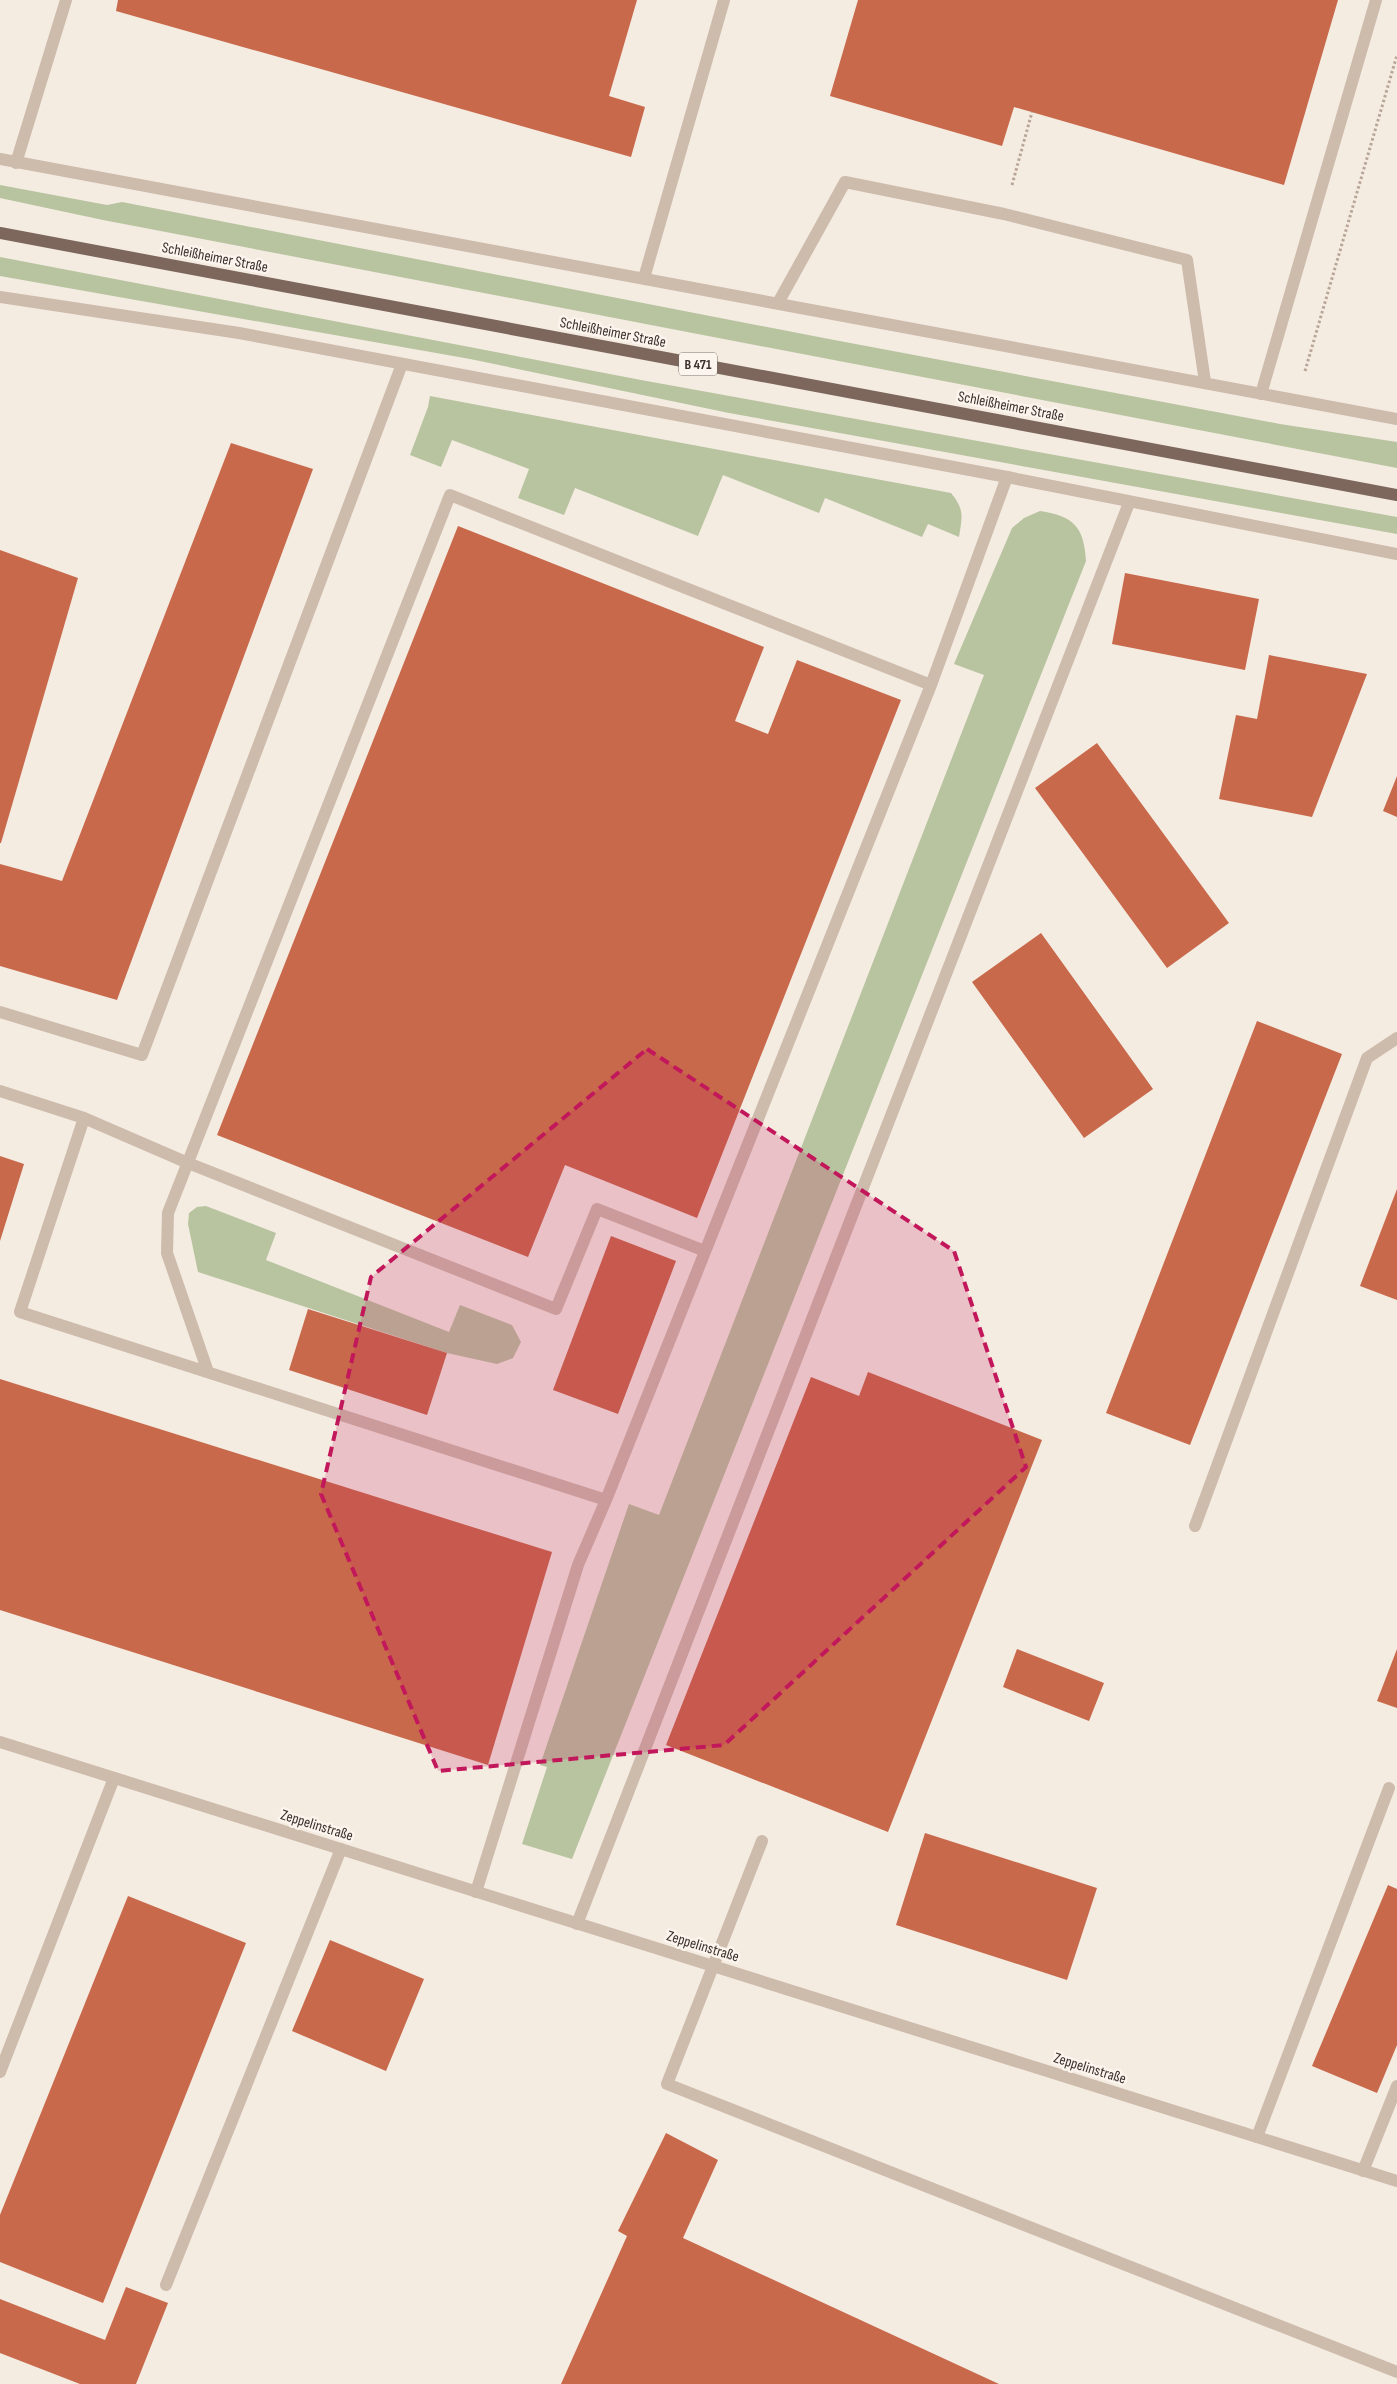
<svg xmlns="http://www.w3.org/2000/svg" width="1397" height="2384" viewBox="0 0 1397 2384" font-family="'Sofia Sans Condensed',sans-serif">
	<style>
		.green { fill: #b8c4a0 }
		.building { fill: #c8694b }
		.lines { fill: none; stroke-linecap: round; stroke-linejoin: round }
		.path { stroke: #b9a596; stroke-width: 3; stroke-dasharray: 2.5 2.5; stroke-linecap: butt }
		.service { stroke: #cdbbac; stroke-width: 12 }
		.minor { stroke: #cdbbac; stroke-width: 12 }
		.primary { stroke: #7d675c; stroke-width: 12 }
		.marked { fill: #c2185b; fill-opacity: 0.2; stroke: #c2185b; stroke-width: 4; stroke-dasharray: 10 6; stroke-linejoin: round }
		.labels { text-anchor: middle; stroke-width: 5; stroke-linejoin: round; paint-order: stroke }
		.shield { fill: #fbf5ee; stroke: #756b66; stroke-width: 1 }
		.shield-label { font-size: 14px; font-weight: bold; fill: #3b302b }
		.street-label { font-size: 15px; fill: #3b302b; stroke: #fbf5ee }
	</style>
	<rect width="100%" height="100%" fill="#f4ebe1"/>
	<path class="green" d="M0,185l107,20 15,-3 707,137 451,85 117,18v26l-1294,-248 -103,-22z
		M0,257l641,123 756,137v17l-668,-121 -259,-54 -470,-83z
		M430,396l521,97c14,17 11,24 8,44l-31,-13 -6,13 -97,-39 -6,15 -96,-38 -25,61 -123,-48 -11,27 -46,-17 11,-29 -77,-29 -11,27 -31,-12 18,-48z
		M1040,511c34,5 44,16 46,50l-514,1298 -50,-15 25,-77 -7,-2 89,-261 30,11 325,-840 -30,-11 58,-136 12,-10z
		M206,1206l70,27 -10,27 183,72 11,-27 52,20 9,17 -8,16 -16,6 -50,-11 -249,-81 -10,-48 1,-11 8,-6z"/>
	<path class="building" d="M118,0h519l-28,96 36,11 -14,50 -515,-146z
		M858,0h480l-54,185 -270,-78 -12,39 -172,-50z
		M231,443l82,26 -196,531 -117,-34v-102l62,17z
		M458,526l306,121 -29,74 33,13 29,-74 104,40 -204,518 -132,-53 -37,92 -311,-122z
		M0,550l78,28 -77,265h-1z
		M1125,573l134,26 -14,71 -133,-26z
		M1269,655l98,19 -55,143 -93,-18 17,-84 21,4z
		M1097,743l132,180 -62,45 -132,-180z
		M1397,776v41l-14,-6z
		M1041,933l112,156 -69,49 -112,-156z
		M1257,1021l85,33 -152,391 -84,-32z
		M0,1156l24,8 -24,77z
		M1397,1189v111l-37,-14z
		M611,1236l65,25 -58,153 -65,-24z
		M308,1309l139,44 -20,62 -138,-45z
		M868,1372l174,68 -154,392 -222,-87 145,-368 48,19z
		M0,1379l552,173 -64,213 -488,-155z
		M1017,1649l87,34 -15,38 -86,-34z
		M1397,1649v59l-20,-7z
		M925,1833l172,55 -30,92 -171,-55z
		M1388,1885l9,4v156l-20,48 -65,-27z
		M128,1896l118,47 -143,360 -103,-41v-47z
		M330,1940l94,39 -38,92 -94,-40z
		M666,2133l52,27 -35,78 316,146h-438l66,-148 -9,-5z
		M126,2287l42,16 -32,81h-56l-80,-31v-54l105,41z"/>
	<g class="lines">
		<path class="path" d="M1012,185l20,-73
			M1305,371l92,-316"/>
		<path class="service" d="M16,163l50,-163
			M644,278l80,-278
			M778,303l67,-121 159,32 183,46 18,122
			M1261,394l115,-394
			M0,1012l142,43 260,-691
			M0,1091l84,27 104,45 368,146 41,-100 108,42
			M84,1118l-64,194 586,188 325,-815 76,-208
			M208,1372l-41,-119 1,-40 282,-718 481,190
			M1195,1526l172,-468 30,-20
			M762,1841l-95,243 730,288
			M476,1892l102,-327 28,-65
			M577,1924l552,-1421
			M0,2072l114,-294
			M1257,2137l132,-349
			M1363,2171l34,-85
			M166,2285l175,-436"/>
		<path class="minor" d="M0,159l1397,260
			M0,297l239,36 768,144 390,77
			M0,1742l1397,439"/>
		<path class="primary" d="M0,233l1397,262"/>
	</g>
	<path class="marked" d="M647,1049l307,202 72,216 -302,278 -286,26 -117,-277 50,-217z"/>
	<g class="labels">
		<rect class="shield" x="679" y="352.5" width="38" height="23" rx="4"/>
		<g class="shield-label">
			<text x="698" y="369">B 471</text>
		</g>
		<g class="street-label">
			<text transform="translate(215 257) rotate(11)" y="5">Schleißheimer Straße</text>
			<text transform="translate(613 332) rotate(11)" y="5">Schleißheimer Straße</text>
			<text transform="translate(1011 406) rotate(11)" y="5">Schleißheimer Straße</text>
			<text transform="translate(317 1825) rotate(17)" y="5">Zeppelinstraße</text>
			<text transform="translate(703 1946) rotate(17)" y="5">Zeppelinstraße</text>
			<text transform="translate(1090 2068) rotate(17)" y="5">Zeppelinstraße</text>
		</g>
	</g>
</svg>
